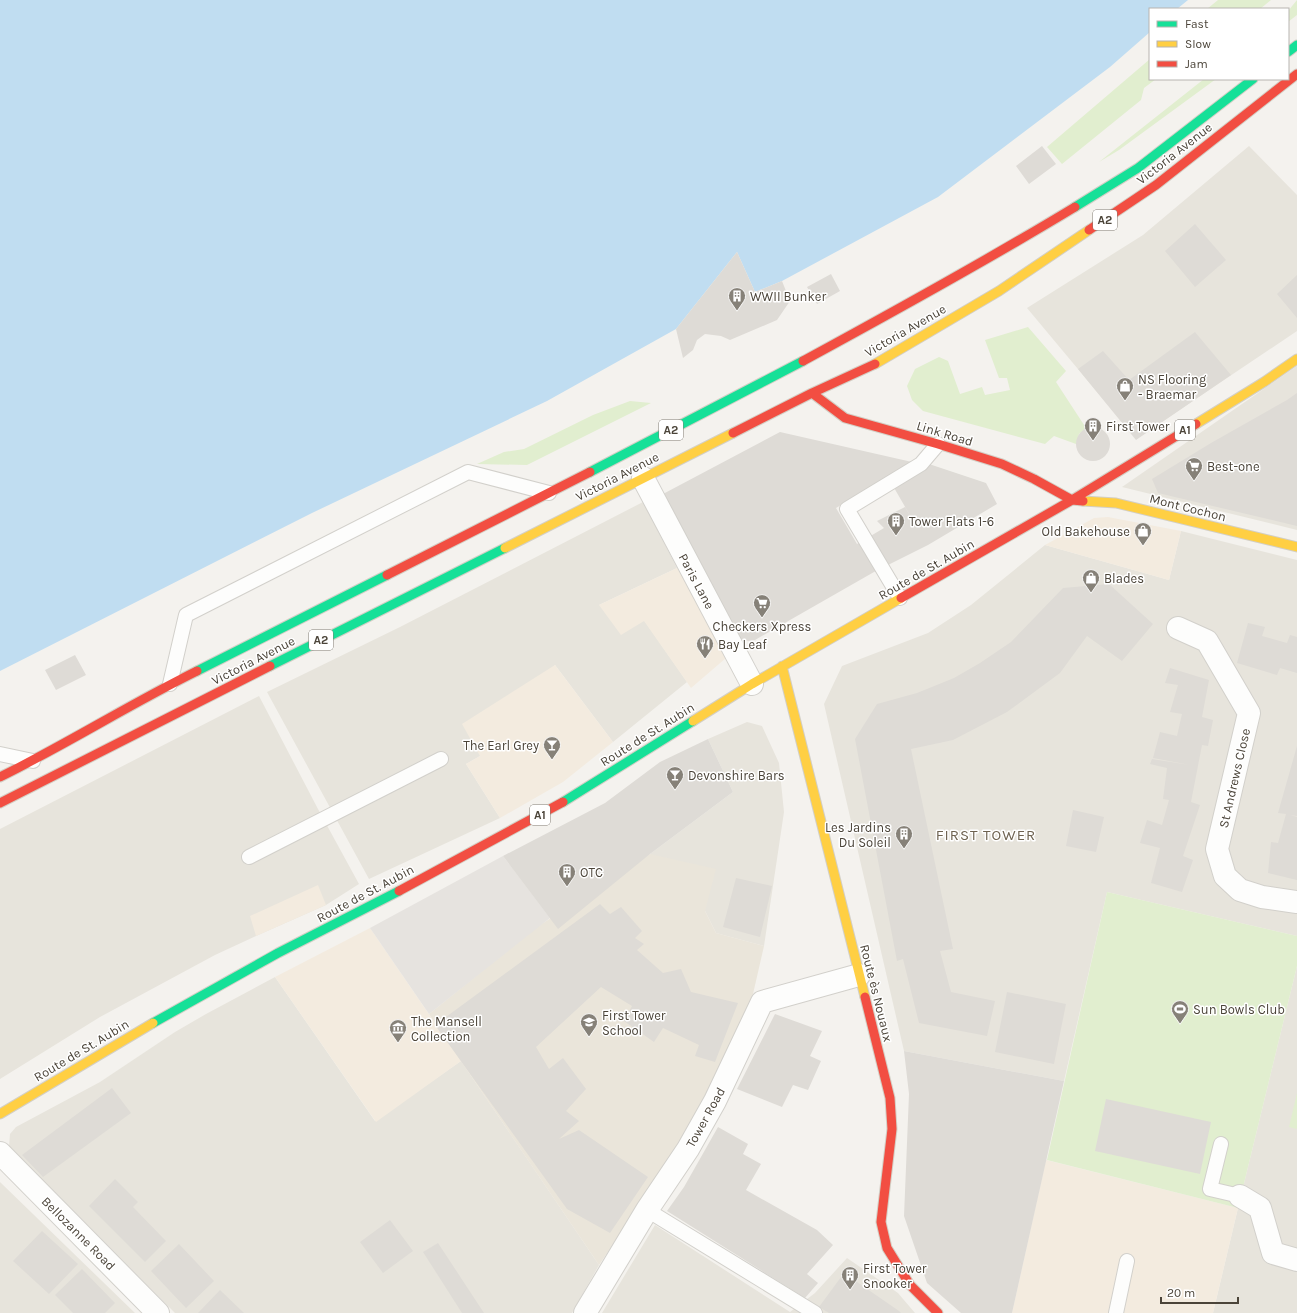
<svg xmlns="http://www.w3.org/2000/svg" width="1297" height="1313" viewBox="0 0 1297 1313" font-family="Karla,sans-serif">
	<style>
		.residential { fill: #e7e4dc }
		.commercial { fill: #f3ebdf }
		.education { fill: #eae5da }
		.green { fill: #e1eecf }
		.parking { fill: #e6e3df }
		.water { fill: #c0ddf1 }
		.building { fill: #dedbd6 }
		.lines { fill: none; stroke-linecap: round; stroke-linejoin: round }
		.lane-casing { stroke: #d2d0cb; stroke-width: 16 }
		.street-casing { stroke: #d2d0cb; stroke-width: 24 }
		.fast-casing { stroke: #d3cfc5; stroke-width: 11 }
		.slow-casing { stroke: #d3cfc5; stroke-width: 11 }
		.jam-casing { stroke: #d3cfc5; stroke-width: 11 }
		.lane { stroke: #fdfdfc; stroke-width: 14 }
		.street { stroke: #fdfdfc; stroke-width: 22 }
		.fast { stroke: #16e098; stroke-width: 9 }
		.slow { stroke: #ffcf43; stroke-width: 9 }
		.jam { stroke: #f24e42; stroke-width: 9 }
		.labels { text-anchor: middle; stroke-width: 3; stroke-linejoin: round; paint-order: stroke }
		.shield { fill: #fff; stroke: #817c74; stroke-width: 1 }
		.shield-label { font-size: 12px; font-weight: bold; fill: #4b4439 }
		.street-label { font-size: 13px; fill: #4b4439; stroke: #fff }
		.poi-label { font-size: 13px; fill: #4b4439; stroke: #fff; text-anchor: start }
		.quarter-label { font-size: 15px; letter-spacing: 1px; fill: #6e6250; stroke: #fff }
	</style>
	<rect width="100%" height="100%" fill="#f4f2ee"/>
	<path class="residential" d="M1249,146l48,49v136l-134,90 -15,-17 -25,19 -96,-115 116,-73z
		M1297,366v164l-175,-43z
		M643,502l34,66 -78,37 45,15 43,62 -74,60 -58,-77 -75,91 -14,8 34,54 -131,61 -102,-187 133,-65z
		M1181,531l116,29v376l-190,-44 -43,189 -160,-30 -80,-347 18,-38 86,-33 43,-28 74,-60 124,35z
		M259,696l59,113 41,75 -33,21 -70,31 -41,19 -115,62 -100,62v-250z
		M747,722l15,4 17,37 5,49 -20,134 -48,-13 -11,-22 -55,-57 83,-62 -25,-53z
		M1297,966v347h-84l25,-105z
		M275,977l100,144 86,-60 138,204 -27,48h-397l-166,-167 1,-12 6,-7 84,-45 75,-50 31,-18z
		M0,1182l135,131h-135z
		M655,1225l135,87 25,-19 32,-35 51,35 17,20h-313z"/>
	<path class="commercial" d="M1108,517l73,14 -12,49 -124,-35 49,-27z
		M677,568l17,28 32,62 -35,30 -47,-67 -23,14 -22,-30z
		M555,665l58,77 -50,40 -63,36 -34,-54 14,-8 -18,-32z
		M318,885l8,20 -70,31 -6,-20z
		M370,928l91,133 -85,61 -101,-145z
		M1046,1160l192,48 -25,105h-201z"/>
	<path class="education" d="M650,854l66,15 -11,42 11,22 48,13 -11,48 -48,106 -25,44 -81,121 -170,-251 108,-87z"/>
	<path class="green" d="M1218,0h53l-11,9h-53z
		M1297,0v15l-9,7v-11z
		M1150,59v20h6l-12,9 -3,12 -79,64 -15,-17z
		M1204,79h12l-97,71 -20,12z
		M1028,327l38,44 -10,11 30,46 -7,6 -3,10 -22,-8 -9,8 -122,-33 -11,-11 -5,-14 8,-17 24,-12 9,4 12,33 22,-7 3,8 25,-5 -3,-12h-8l-14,-38z
		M630,401l21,2 -124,62 -50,-1 27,-12 20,-3 69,-34z
		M1107,892l190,44v30l-59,242 -191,-48z
		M1297,1093v36l-8,-2z"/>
	<path class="parking" d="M503,856l47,62 -121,96 -59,-86z"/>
	<path class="water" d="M0,0h1188l-11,9h-27v23l-40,35 -172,130 -156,84 -27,11 -18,-40 -61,77 -129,72 -235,112 -312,158z"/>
	<path class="building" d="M1042,146l14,18 -27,20 -13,-18z
		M1195,224l31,36 -31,27 -30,-36z
		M737,252l18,40 27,-11 8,20 -13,19 -47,20 -9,-4 -16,-2 -8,6 -4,10 -10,8 -7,-29z
		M831,274l9,17 -23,13 -10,-17z
		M1297,275v43l-20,-24z
		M1195,332l36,43 -95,65 -58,-71 25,-18 26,29z
		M1297,393v133l-139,-33 -6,-14 59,-36 76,-43z
		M1076 444a17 17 0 1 1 34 0a17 17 0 1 1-34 0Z
		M780,432l132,30 -76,46 21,36 27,-16 -7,-7 28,-14 10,17 -22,-38 36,-22 57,19 11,21 -69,41 -54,27 -119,68 -7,1 -11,-3 -74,-144z
		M1109,584l44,40 -31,37 -35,-25 -27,37 -53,39 -54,28 -42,9 42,200 -13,2 11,41 44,9 -8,35 -68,-13 -16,-64 -6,2 -42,-222 22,-35 40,-11 37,-15 26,-15 31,-21 52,-54z
		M1248,623l17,4 -3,9 25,7 3,-8 7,2v36l-17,-5 -3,7 -40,-12z
		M75,655l11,20 -30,15 -11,-20z
		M1170,668l39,12 -7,37 11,3 -5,26 -6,-1 -11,57 9,3 -17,51 10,4 -11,32 -31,-9 9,-35 -20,-5 7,-23 15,5 7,-25 -6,-1 4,-31 -17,-4 2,-5 38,6 -37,-7 7,-26 17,4 5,-22 -12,-2 8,-27 -13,-2z
		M708,739l25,53 -83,62 -92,75 -55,-73 102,-53 55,-41z
		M1297,746v70l-7,-1 7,2v63l-29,-7 3,-31 7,1 8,-29 -8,-1z
		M1073,810l31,7 -8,35 -30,-6z
		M736,878l36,8 -12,51 -37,-10z
		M600,904l10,10 11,-7 21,24 -7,7 9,6 -7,6 26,23 18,-4 10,23 47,11 -23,59 -20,-6 4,-11 -36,-17 -9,14 -30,-21 8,-15 -31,-19 -65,60 13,22 14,-11 23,31 -20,22 13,10 -20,18 20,-9 69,47 -38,56 -43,-24 -132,-184z
		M1007,992l59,12 -12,60 -59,-12z
		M775,1014l47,17 -12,25 11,5 -13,29 -15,-5 -11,22 -45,-18z
		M904,1051l160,30 -52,232h-51l-34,-30 -23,-67 5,-122z
		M112,1088l19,25 -88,64 -21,-22z
		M1106,1099l105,23 -11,52 -105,-23z
		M718,1127l30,17 -5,10 18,10 -15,26 71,40 16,15 -26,29 11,9 -13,15 -138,-87 17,-24z
		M115,1179l23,23 -5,5 33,34 -21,21 -56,-56z
		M390,1220l23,31 -30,22 -23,-31z
		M42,1231l36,33 -29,30 -36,-33z
		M438,1243l46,70h-22l-39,-61z
		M179,1244l35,37 -28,27 -35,-37z
		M82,1269l33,34 -10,10h-32l-18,-18z
		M844,1273l55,38 2,2h-72l-10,-6z
		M220,1290l24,23h-46z"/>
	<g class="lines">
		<g class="lane-casing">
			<path id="lane" d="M900,598l-53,-89 74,-45 17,-20
				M170,684l16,-69 282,-143 81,21
				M0,754l33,7
				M249,857l192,-98
				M1221,1144l-11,45 30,7
				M647,1210l168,103
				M1116,1313l11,-52"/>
		</g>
		<g class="street-casing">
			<path id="street" d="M643,478l109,206
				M1178,628l29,13 42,72 -32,136 8,27 15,14 22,7 35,5
				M0,1153l158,160
				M1240,1196l20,12 13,45 24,7
				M585,1313l62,-103 41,-61 27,-48 47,-99 97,-27"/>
		</g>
		<g class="fast-casing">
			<path id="fast" d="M1288,52l9,-7
				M1075,207l63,-39 115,-89
				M590,472l213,-111
				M270,666l235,-118
				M197,671l190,-96
				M563,802l130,-81
				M153,1023l125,-70 121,-62"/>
		</g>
		<g class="slow-casing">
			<path id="slow" d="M875,364l124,-73 90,-61
				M1196,424l68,-42 33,-23
				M1083,501l33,2 181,44
				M505,548l228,-115
				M782,666l83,331
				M693,721l59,-37 149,-86
				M0,1114l153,-91"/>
		</g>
		<g class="jam-casing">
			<path id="jam" d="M1089,230l67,-45 141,-111
				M803,361c92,-50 183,-100 272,-154
				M812,393l33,25 93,26 64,20 32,15 38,21 11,1
				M733,433l79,-40 63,-29
				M387,575l203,-103
				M901,598l171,-98 124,-76
				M0,777c67,-33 130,-73 197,-106
				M0,803l270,-137
				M399,891l164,-89
				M865,997l25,101 2,31 -11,93 6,26 23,37 28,28"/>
		</g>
		<use href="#lane" class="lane"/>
		<use href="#street" class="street"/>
		<use href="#fast" class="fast"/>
		<use href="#slow" class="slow"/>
		<use href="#jam" class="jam"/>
	</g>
	<defs>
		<g id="building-pin" transform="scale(0.9)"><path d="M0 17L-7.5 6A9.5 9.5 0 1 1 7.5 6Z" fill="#868178" stroke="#fff"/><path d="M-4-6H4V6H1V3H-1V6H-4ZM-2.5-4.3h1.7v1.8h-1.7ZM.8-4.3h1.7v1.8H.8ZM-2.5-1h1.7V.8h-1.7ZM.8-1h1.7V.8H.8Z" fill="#fff"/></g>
		<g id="shop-pin" transform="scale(0.9)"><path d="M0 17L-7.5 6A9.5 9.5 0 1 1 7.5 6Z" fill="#868178" stroke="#fff"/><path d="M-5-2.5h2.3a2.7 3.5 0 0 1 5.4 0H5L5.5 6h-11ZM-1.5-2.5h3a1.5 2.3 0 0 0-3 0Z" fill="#fff"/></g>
		<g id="supermarket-pin" transform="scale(0.9)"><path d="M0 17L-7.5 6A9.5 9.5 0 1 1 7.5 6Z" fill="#868178" stroke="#fff"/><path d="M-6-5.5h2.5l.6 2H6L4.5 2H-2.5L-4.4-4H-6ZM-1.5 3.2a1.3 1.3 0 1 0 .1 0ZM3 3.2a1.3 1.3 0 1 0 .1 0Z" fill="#fff"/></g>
		<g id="restaurant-pin" transform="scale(0.9)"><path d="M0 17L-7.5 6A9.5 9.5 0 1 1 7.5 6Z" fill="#868178" stroke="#fff"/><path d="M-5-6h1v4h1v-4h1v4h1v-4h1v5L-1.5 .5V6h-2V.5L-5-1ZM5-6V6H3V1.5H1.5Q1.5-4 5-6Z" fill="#fff"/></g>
		<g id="bar-pin" transform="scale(0.9)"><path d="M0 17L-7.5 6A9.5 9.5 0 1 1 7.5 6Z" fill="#868178" stroke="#fff"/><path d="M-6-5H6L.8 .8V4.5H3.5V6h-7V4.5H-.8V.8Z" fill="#fff"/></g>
		<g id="stadium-pin" transform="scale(0.9)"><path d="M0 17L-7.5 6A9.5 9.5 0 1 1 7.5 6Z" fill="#868178" stroke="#fff"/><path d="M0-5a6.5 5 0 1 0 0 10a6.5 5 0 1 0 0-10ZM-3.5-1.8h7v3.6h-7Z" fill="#fff"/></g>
		<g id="school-pin" transform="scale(0.9)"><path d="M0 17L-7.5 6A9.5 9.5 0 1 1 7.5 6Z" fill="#868178" stroke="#fff"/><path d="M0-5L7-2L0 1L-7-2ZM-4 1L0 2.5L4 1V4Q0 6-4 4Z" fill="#fff"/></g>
		<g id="museum-pin" transform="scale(0.9)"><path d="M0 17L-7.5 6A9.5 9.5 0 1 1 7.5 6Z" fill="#868178" stroke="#fff"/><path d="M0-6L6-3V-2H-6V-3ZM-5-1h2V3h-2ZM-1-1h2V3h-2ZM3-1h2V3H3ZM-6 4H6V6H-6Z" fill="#fff"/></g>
	</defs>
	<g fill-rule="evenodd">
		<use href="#building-pin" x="737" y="296"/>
		<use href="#shop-pin" x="1125" y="386"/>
		<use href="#building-pin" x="1093" y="426"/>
		<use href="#supermarket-pin" x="1194" y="466"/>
		<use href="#building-pin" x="896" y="521"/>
		<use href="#shop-pin" x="1143" y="531"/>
		<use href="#shop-pin" x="1091" y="578"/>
		<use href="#supermarket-pin" x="762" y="603"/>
		<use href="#restaurant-pin" x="705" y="644"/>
		<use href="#bar-pin" x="552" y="745"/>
		<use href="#bar-pin" x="675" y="775"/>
		<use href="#building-pin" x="904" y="834"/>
		<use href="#building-pin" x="567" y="872"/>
		<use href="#stadium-pin" x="1180" y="1009"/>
		<use href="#school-pin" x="589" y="1022"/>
		<use href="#museum-pin" x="398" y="1028"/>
		<use href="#building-pin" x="850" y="1275"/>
	</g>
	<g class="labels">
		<g class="shield">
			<rect x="1093" y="210" width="24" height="20" rx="3"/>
			<rect x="659" y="420" width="24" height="20" rx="3"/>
			<rect x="1175" y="420" width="20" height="20" rx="3"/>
			<rect x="309" y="630" width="24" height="20" rx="3"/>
			<rect x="530" y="805" width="20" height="20" rx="3"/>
		</g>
		<g class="shield-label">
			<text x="1105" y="224">A2</text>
			<text x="671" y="434">A2</text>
			<text x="1185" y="434">A1</text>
			<text x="321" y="644">A2</text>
			<text x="540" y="819">A1</text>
		</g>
		<g class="street-label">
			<text transform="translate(1174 153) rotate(-38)" y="5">Victoria Avenue</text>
			<text transform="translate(905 330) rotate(-30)" y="5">Victoria Avenue</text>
			<text transform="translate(945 433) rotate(17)" y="5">Link Road</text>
			<text transform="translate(617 476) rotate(-27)" y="5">Victoria Avenue</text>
			<text transform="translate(1188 507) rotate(14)" y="5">Mont Cochon</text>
			<text transform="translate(926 569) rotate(-30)" y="5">Route de St. Aubin</text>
			<text transform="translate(697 581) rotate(62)" y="5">Paris Lane</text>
			<text transform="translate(253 660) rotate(-27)" y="5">Victoria Avenue</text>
			<text transform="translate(647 734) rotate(-32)" y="5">Route de St. Aubin</text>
			<text transform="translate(1234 778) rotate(-77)" y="5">St Andrews Close</text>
			<text transform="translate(365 893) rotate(-28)" y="5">Route de St. Aubin</text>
			<text transform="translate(877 993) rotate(76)" y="5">Route ès Nouaux</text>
			<text transform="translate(81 1050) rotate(-31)" y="5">Route de St. Aubin</text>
			<text transform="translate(705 1117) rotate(-61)" y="5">Tower Road</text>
			<text transform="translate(79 1233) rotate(45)" y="5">Bellozanne Road</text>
		</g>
		<g class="poi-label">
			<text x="750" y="301">WWII Bunker</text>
			<text x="1138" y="384">NS Flooring<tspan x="1138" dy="15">- Braemar</tspan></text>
			<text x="1106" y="431">First Tower</text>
			<text x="1207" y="471">Best-one</text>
			<text x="909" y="526">Tower Flats 1-6</text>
			<text x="1130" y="536" text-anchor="end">Old Bakehouse</text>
			<text x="1104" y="583">Blades</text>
			<text x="762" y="631" text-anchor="middle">Checkers Xpress</text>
			<text x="718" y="649">Bay Leaf</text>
			<text x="539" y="750" text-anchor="end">The Earl Grey</text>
			<text x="688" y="780">Devonshire Bars</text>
			<text x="891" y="832" text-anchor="end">Les Jardins<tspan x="891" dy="15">Du Soleil</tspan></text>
			<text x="580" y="877">OTC</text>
			<text x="1193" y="1014">Sun Bowls Club</text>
			<text x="602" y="1020">First Tower<tspan x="602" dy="15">School</tspan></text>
			<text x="411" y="1026">The Mansell<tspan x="411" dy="15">Collection</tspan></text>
			<text x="863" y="1273">First Tower<tspan x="863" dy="15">Snooker</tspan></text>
		</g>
		<g class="quarter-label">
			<text x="986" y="840">FIRST TOWER</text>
		</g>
	</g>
	<rect x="1149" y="8" width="140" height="72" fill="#ffffff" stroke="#b7b4b0"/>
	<rect x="1157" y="21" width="20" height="6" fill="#16e098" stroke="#b7b4b0"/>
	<text x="1185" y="28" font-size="12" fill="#4b4439">Fast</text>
	<rect x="1157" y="41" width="20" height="6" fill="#ffcf43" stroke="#b7b4b0"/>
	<text x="1185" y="48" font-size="12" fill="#4b4439">Slow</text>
	<rect x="1157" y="61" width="20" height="6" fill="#f24e42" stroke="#b7b4b0"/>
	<text x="1185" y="68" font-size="12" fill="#4b4439">Jam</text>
	<path d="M1161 1297v6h77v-6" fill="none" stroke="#4b4439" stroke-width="2"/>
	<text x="1167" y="1297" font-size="12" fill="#4b4439" stroke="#ffffff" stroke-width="3" paint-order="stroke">20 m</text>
</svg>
